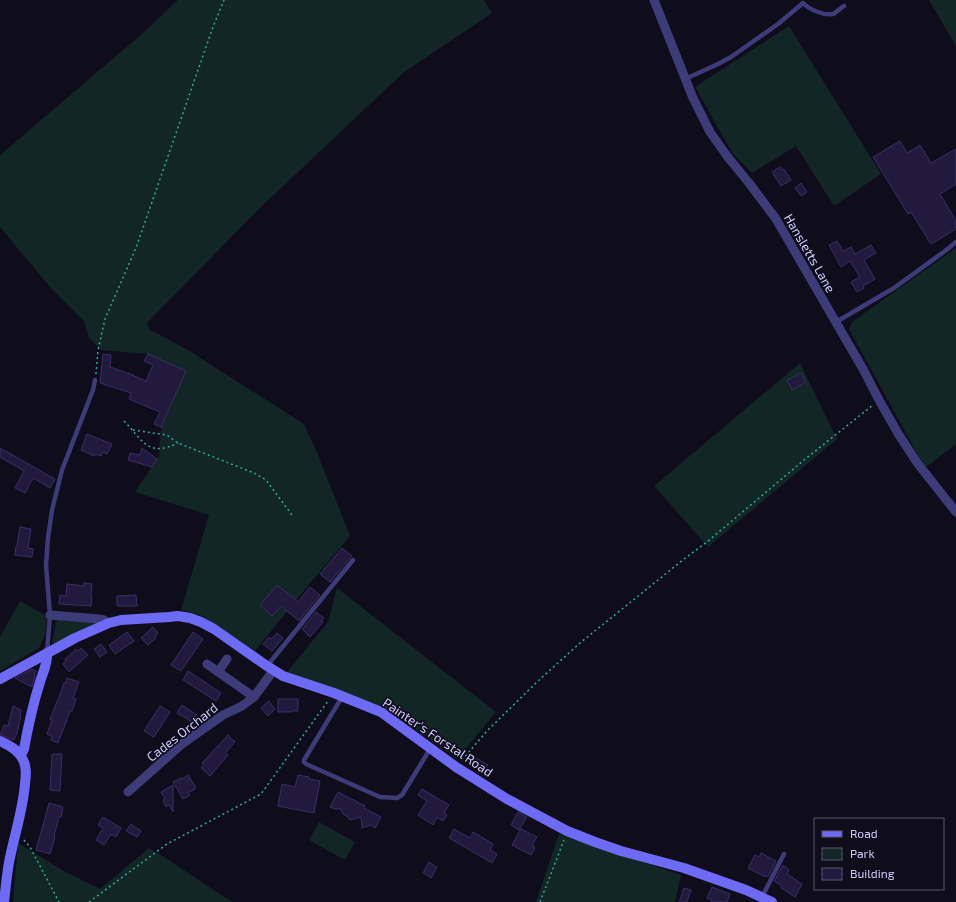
<svg xmlns="http://www.w3.org/2000/svg" width="956" height="902" viewBox="0 0 956 902" font-family="'Exo 2',sans-serif">
	<style>
		.green { fill: #112625 }
		.building { fill: #211a3c; stroke: #392e66 }
		.lines { fill: none; stroke-linecap: round; stroke-linejoin: round }
		.path { stroke: #36a69e; stroke-width: 1.5; stroke-dasharray: 2 3; stroke-linecap: butt }
		.lane { stroke: #3d3b78; stroke-width: 4.5 }
		.street { stroke: #3d3b78; stroke-width: 9 }
		.secondary { stroke: #6d6af4; stroke-width: 10 }
		.labels { text-anchor: middle; stroke-width: 3.5; stroke-linejoin: round; paint-order: stroke }
		.street-label { font-size: 13px; fill: #d1ccfb; stroke: #0f0d1c }
	</style>
	<rect width="100%" height="100%" fill="#0f0d1c"/>
	<path class="green" d="M178,0h306l8,13 -89,60 -141,133 -115,117 2,6 39,21 116,74 14,31 32,81 -44,52 -51,63 -52,-35 -22,-6 28,-95 -74,-23 24,-36 2,-29 24,-56 -37,-17 -47,-4 -12,-12 -5,-17 -35,-35 -49,-59v-72l143,-122z
		M929,0h27v46z
		M789,26l92,148 -47,32 -38,-60 -44,27 -19,-19 -38,-67z
		M956,248v196l-31,24 -76,-139 3,-7z
		M800,363l37,76 -129,108 -54,-61z
		M337,588l159,124 -39,47 -70,-50 -100,-37 41,-50z
		M20,601l27,15 -2,18 -6,14 -39,23v-34z
		M58,620l38,3v1l-43,21 -1,-2 4,-21z
		M319,822l36,20 -10,18 -36,-20z
		M559,834l122,41 -6,27h-139z
		M18,843l46,28 36,18 49,-41 12,7 71,47h-219z"/>
	<path class="building" d="M900,141l7,12 13,-8 11,18 25,-14v35l-16,10 16,27v8l-25,15 -20,-32 -3,2 -35,-57z
		M780,167l2,3 2,-1 7,11 -10,6 -9,-14z
		M801,183l6,9 -6,4 -6,-8z
		M837,241l6,10 8,-4 4,7 16,-9 5,8 -12,7 11,19 -12,7 1,2 -7,4 -6,-10 9,-5 -10,-16 -9,6 -12,-22z
		M103,354l8,1 -1,12 23,8h-1l14,6 7,-16 -9,-4 4,-7 38,17 -25,56 -7,-3 6,-12 -31,-13 2,-6 -31,-10z
		M801,373l5,9 -14,8 -5,-10z
		M87,434l25,10 -5,10 -4,-2 -2,4 -6,-2 -1,2 -13,-6z
		M0,448l55,31 -5,9 -17,-10 -8,15 -10,-5 9,-17 -24,-14z
		M142,448l15,11 -5,8 -24,-7 2,-7 10,2z
		M20,527l11,2 -3,19 5,1 -1,8 -17,-2 1,-9h1z
		M342,548l10,8 -2,2 -20,24 -10,-8z
		M84,583l8,1 -1,13h1l-1,9 -32,-2 1,-9 6,1 1,-12 17,2z
		M277,585l21,17 12,-15 10,8 -21,26 -18,-15 -9,10 -12,-11z
		M136,595l1,11h-20v-10z
		M316,612l8,6 -3,3 2,1 -13,15 -8,-8z
		M153,627l5,6 -3,3 1,2 -8,7 -7,-7z
		M127,632l7,9 -19,13 -6,-9z
		M193,632l10,7 -22,32 -10,-6z
		M277,633l6,5 -11,13 -9,-7 6,-7 2,2z
		M101,644l6,8 -7,5 -6,-8z
		M81,648l7,7 -19,17 -6,-8 3,-3 -1,-2 11,-10 2,2z
		M32,669l4,2 -2,4 1,1 -3,11 -17,-9z
		M188,671l33,22 -5,8 -33,-21z
		M67,678l12,4 -6,16 3,1 -4,12h-2l-10,27h-1l-1,5 -7,-3 1,-4 -5,-2 5,-14 -2,-1 11,-27 3,-9 1,1z
		M278,699h20v12h-7v1h-13z
		M269,701l6,8 -7,7 -7,-8z
		M182,705l15,10 -5,7 -15,-9z
		M13,706l8,4 -1,5h1l-4,18 -3,7 -14,-5 4,-10 4,1z
		M160,706l10,6 -16,25 -10,-6z
		M228,735l7,7 -10,11 3,2 -18,21 -9,-8 3,-4 -2,-1z
		M52,754h10l-2,37 -10,-1z
		M474,757l14,8 -5,8 -14,-8z
		M188,775l7,11v3l-7,4 2,2 -7,4 -10,-17 8,-4 1,1z
		M298,775l11,2v2l11,2 -6,32 -36,-7 4,-22 13,3z
		M173,785v27l-4,-7 -3,2 -3,-7 2,-1 -4,-7z
		M422,789l27,16 -5,8 3,2 -4,6 -6,-4 -4,8 -15,-10 9,-14 -9,-6z
		M338,792l27,14 -1,2 17,9 -6,11 -4,-3 -9,3 -1,-11 -11,3 -2,-3 -5,-3 -2,-5h-6l-5,-2z
		M49,803l14,4 -2,10h-2l-5,19 1,1 -5,17 -14,-4 9,-32z
		M518,812l9,5 -8,13 -8,-5z
		M103,817l18,11 -5,9 -5,-3 -7,11 -8,-5 7,-12 -5,-3z
		M131,824l10,7 -4,6 -11,-6z
		M454,829l16,9 3,-6 20,12 -3,6 7,4 -5,9 -43,-25z
		M521,829l16,8 -5,8 2,1v2h1l-4,7 -19,-10z
		M761,853l15,8 -8,16 -3,-2v2l-17,-9 7,-13 4,2z
		M429,862l8,5 -6,11 -8,-5z
		M783,865l6,5 -2,4 15,10 -7,13 -14,-9 1,-2 -8,-5z
		M712,887l18,7 -3,8h-16l1,-2 -5,-2z
		M684,888l7,2 -4,12h-8z"/>
	<g class="lines">
		<path class="path" d="M96,374l2,-24 7,-31 31,-71 77,-221 11,-27
			M124,421c19,19 23,37 54,22
			M133,430l34,5 11,8 76,30 12,7 26,35
			M462,760l25,-29 51,-50 42,-38 104,-84 23,-17 97,-82 69,-55
			M24,840l6,7 29,55
			M89,902l78,-58 94,-50 67,-93
			M540,902l24,-62"/>
		<path class="lane" d="M685,79l33,-15 13,-7 47,-33 25,-21c6,6 20,13 30,11 3,-1 7,-6 11,-8
			M836,322l58,-34 51,-37 11,-9
			M47,652l3,-37 -4,-50 2,-27 4,-28 10,-40 31,-80 2,-10
			M267,666l86,-106
			M342,697l-38,63v2l2,2 74,33 17,1 5,-3 28,-46
			M762,897l22,-43"/>
		<path class="street" d="M654,0l39,98 17,34 17,24 22,27 27,36 87,150 16,31 20,35 19,29 38,48
			M50,615l49,4 5,1 5,3
			M207,664l47,33
			M218,672l9,-13
			M128,792l54,-48 41,-29 19,-9 12,-9 19,-26"/>
		<path class="secondary" d="M0,679l75,-41 34,-15 12,-3 48,-3 9,-1 12,2 11,4 13,7 53,37 16,10 51,17 47,19 75,55 51,32 32,17 28,15 28,11 26,9 63,17 62,22 26,12
			M0,741c9,4 19,9 23,19 4,7 3,16 2,24 -2,24 -9,46 -14,69 -4,16 -5,33 -7,49
			M21,755l3,-6c4,-22 9,-45 16,-67 3,-10 8,-19 7,-29"/>
	</g>
	<g class="labels">
		<g class="street-label">
			<text transform="translate(810 253) rotate(60)" y="5">Hansletts Lane</text>
			<text transform="translate(182 732) rotate(-38)" y="5">Cades Orchard</text>
			<text transform="translate(438 737) rotate(34)" y="5">Painter's Forstal Road</text>
		</g>
	</g>
	<rect x="814" y="818" width="130" height="72" fill="#0f0d1c" stroke="#5d5975"/>
	<rect x="822" y="831" width="20" height="6" fill="#6d6af4" stroke="#5d5975"/>
	<text x="850" y="838" font-size="12" fill="#d1ccfb">Road</text>
	<rect x="822" y="848" width="20" height="12" fill="#112625" stroke="#5d5975"/>
	<text x="850" y="858" font-size="12" fill="#d1ccfb">Park</text>
	<rect x="822" y="868" width="20" height="12" fill="#211a3c" stroke="#5d5975"/>
	<text x="850" y="878" font-size="12" fill="#d1ccfb">Building</text>
</svg>
